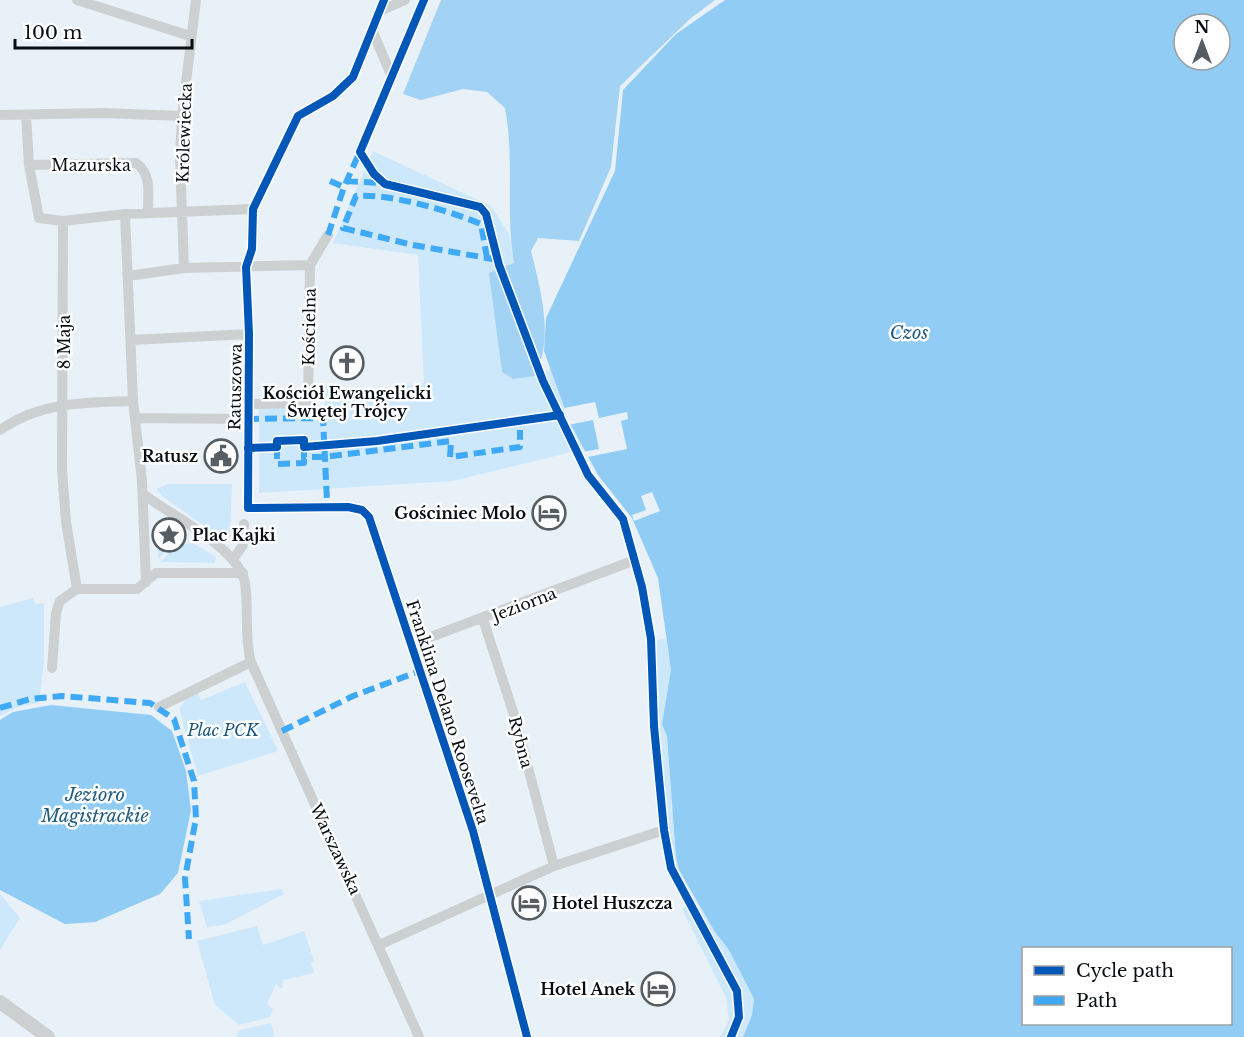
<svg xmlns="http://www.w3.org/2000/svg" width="1244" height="1037" viewBox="0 0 1244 1037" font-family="'Libre Baskerville',serif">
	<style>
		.green { fill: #cde8fb }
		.forest { fill: #a2d2f4 }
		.water { fill: #90ccf4; fill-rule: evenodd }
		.pier { fill: #e8f1f8 }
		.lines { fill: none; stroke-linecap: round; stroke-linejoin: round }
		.minor { stroke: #cdd0d1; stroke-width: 10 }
		.tertiary { stroke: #cdd0d1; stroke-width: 14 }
		.quiet { stroke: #3fa9f5; stroke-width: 6; stroke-dasharray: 12 6; stroke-linecap: butt }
		.cycleway-casing { stroke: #fff; stroke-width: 11 }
		.cycleway { stroke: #0057b8; stroke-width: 8 }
		.labels { text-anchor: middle; stroke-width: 5; stroke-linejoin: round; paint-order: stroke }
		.street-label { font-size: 16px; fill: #070e13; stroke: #fff }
		.poi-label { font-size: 16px; font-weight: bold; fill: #070e13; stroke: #fff; text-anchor: end }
		.park-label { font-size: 16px; font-style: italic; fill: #1c577c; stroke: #fff }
		.water-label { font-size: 18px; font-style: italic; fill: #225d82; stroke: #fff }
	</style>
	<rect width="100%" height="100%" fill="#e8f1f8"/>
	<path class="green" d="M373,151l118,55 18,28 5,29 -16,69 4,40 33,4 17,-8 18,55 14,26 -131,32 -194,12v-85l66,-2 -2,-20 31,7 70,-10 -6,-128 -85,-12z
		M168,484h64l-2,53 -6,3 -62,-44 -6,-7z
		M157,520l15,7 1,16 -15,16z
		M193,543l23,14 -1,6 -54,-1 16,-18z
		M33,598l2,6 9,-1v60l-5,40 -18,3 -21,10v-109z
		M666,638l5,32 -9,54 5,12 9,121 3,13 36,62 14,18 25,49 -2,16 -9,22h-8l7,-18v-24l-44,-89 -23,-37 -8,-34 -2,-48 -8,-65 -2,-81z
		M245,682l33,69 -80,25 -19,-67 8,-11 11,-4 3,6z
		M282,889l2,5 -60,31 -17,2 -8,-26z
		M0,894l20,24 -20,32z
		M688,905l47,90v26l-7,16h-8l9,-17 -3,-22 -44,-89z
		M257,926l6,19 41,-14 10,30 -3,1 3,11 -31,7 -1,9 -6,-5 -9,20 6,5 -3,8 -31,8 -24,-20 -18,-64z
		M271,1023l3,14h-38l4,-7z"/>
	<path class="forest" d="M441,0h274l-24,18 -71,68 -9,81 -32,74 -41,-3 -7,13c10,40 23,87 4,125l-22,3 -11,-7 -13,-99 25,-10c-9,-52 1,-102 -9,-155l-18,-16 -24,-3 -42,11 -18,-6z"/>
	<path class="water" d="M725,0h519v1037h-501l9,-22 2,-16 -25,-49 -14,-18 -36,-62 -3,-13 -9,-121 -5,-12 9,-54 -13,-92 -26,-60 -34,-43 -28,-52 -26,-72 2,-33 69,-147 8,-81 53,-56zM1184,24h36v36h-36zM1024,948h206v76h-206z
		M51,705l100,10 21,16 14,40 5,39 -13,63 -18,21 -65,28 -30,2 -65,-34v-170l13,-8z"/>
	<path class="pier" d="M595,402l4,16 28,-6 1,7 -7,2 6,28 -44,9 -1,-6 17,-3 -6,-29 -25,5 -4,-17z
		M652,492l8,19 -26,10 -2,-6 14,-5 -5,-14z"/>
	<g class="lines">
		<path class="minor" d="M77,0l113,36
			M384,0l-31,77 -20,19 -35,20 -45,93 -1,40 -6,18 3,67 -1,174 100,-1 14,3 7,7 104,314 54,206
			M380,11l25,-11
			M372,30l20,47
			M0,115l102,-2 80,3
			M26,115l3,50 10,53 24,3 62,-7
			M29,165l107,-2c16,11 12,31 12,48
			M63,221l-1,248 4,53 11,67
			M310,265l18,-30
			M184,268l-4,-110 2,-42 14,-116
			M128,276l56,-8 126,-3
			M131,340l118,-6
			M249,404l59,-1 2,-138
			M137,418l110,1
			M0,430c41,-29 85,-27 133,-29
			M143,494c29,22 96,54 102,89 4,27 -1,53 6,79l168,375
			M234,558l9,-13 1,-21
			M146,582l-4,-101 -9,-80 -8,-187 128,-5
			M77,589h60l19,-16h87
			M483,619l32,99 39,148
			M412,644l223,-84
			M52,668l4,-55 4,-12 17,-12
			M159,707l92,-45
			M379,945l175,-79 110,-36"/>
		<path class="tertiary" d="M0,1002l48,35"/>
		<path class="quiet" d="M330,181l14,6
			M346,181l36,2
			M328,235l16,-48 17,-38
			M487,258l-6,-34c-31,-13 -92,-31 -125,-28l-13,32 70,17 74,13 10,2
			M247,419l76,-1 4,83
			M277,447v17l27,-1v-6
			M304,447v10h20l127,-16 -1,16 70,-10v-17
			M0,708l30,-9 32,-3 88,7 24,16 20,62 2,37 -11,60 4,61
			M282,731l71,-35 67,-25"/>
		<g class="cycleway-casing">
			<path id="cycleway" d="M384,0l-31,77 -20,19 -35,20 -45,93 -1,40 -6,18 3,67 -1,174 100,-1 14,3 7,7 104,314 54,206
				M424,0l-64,152 14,22 11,10 95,23 6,7 13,51 44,116 45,94 35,44 19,68 9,52 3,87 10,104 7,38 66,123 2,26 -8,20
				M248,448l29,-1v-6l27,-1v7l73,-6 183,-26"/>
		</g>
		<use href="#cycleway" class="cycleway"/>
	</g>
	<defs>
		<g id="church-ring" transform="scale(1.725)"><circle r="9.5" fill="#fff" stroke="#565d63" stroke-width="1.5"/><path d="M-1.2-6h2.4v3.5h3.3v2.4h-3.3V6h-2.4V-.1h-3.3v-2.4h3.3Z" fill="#565d63"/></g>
		<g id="civic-ring" transform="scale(1.725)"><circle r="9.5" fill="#fff" stroke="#565d63" stroke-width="1.5"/><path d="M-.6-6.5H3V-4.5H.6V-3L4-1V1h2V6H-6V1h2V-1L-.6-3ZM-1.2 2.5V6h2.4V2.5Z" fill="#565d63"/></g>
		<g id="hotel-ring" transform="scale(1.725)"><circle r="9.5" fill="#fff" stroke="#565d63" stroke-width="1.5"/><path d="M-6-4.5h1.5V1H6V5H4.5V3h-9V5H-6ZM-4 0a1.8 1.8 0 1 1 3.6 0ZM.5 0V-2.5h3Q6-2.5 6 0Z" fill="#565d63"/></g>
		<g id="sight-ring" transform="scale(1.725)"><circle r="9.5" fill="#fff" stroke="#565d63" stroke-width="1.5"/><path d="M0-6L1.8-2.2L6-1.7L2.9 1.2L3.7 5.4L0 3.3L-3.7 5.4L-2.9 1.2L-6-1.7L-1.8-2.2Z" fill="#565d63"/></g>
	</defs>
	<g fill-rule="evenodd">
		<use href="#church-ring" x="347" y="363"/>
		<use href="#civic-ring" x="221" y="456"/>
		<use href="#hotel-ring" x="549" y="513"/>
		<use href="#sight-ring" x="169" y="535"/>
		<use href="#hotel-ring" x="529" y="903"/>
		<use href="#hotel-ring" x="658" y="989"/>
	</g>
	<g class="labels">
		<g class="street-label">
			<text transform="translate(184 133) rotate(-88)" y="6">Królewiecka</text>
			<text x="91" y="171">Mazurska</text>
			<text transform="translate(309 327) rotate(-89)" y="6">Kościelna</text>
			<text transform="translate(64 342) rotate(-90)" y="6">8 Maja</text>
			<text transform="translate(235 387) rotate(-89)" y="6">Ratuszowa</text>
			<text transform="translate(524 604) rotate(-21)" y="6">Jeziorna</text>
			<text transform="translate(448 712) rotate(72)" y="6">Franklina Delano Roosevelta</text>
			<text transform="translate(521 742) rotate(75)" y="6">Rybna</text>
			<text transform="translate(336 849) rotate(65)" y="6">Warszawska</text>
		</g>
		<g class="poi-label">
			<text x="347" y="399" text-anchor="middle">Kościół Ewangelicki<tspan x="347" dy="18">Świętej Trójcy</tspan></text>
			<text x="198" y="462">Ratusz</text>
			<text x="526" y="519">Gościniec Molo</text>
			<text x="192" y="541" text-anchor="start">Plac Kajki</text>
			<text x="552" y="909" text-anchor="start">Hotel Huszcza</text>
			<text x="635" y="995">Hotel Anek</text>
		</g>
		<g class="park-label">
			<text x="223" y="736">Plac PCK</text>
		</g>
		<g class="water-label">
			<text x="909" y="339">Czos</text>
			<text x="95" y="801">Jezioro<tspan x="95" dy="21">Magistrackie</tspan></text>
		</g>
	</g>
	<rect x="1022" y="947" width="210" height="78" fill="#ffffff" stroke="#9c9fa1" stroke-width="1.5"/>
	<rect x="1034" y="966" width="30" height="9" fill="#0057b8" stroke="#9c9fa1" stroke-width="1.5"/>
	<text x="1076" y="977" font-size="18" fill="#070e13">Cycle path</text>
	<rect x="1034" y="996" width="30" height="9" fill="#3fa9f5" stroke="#9c9fa1" stroke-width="1.5"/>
	<text x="1076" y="1007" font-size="18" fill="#070e13">Path</text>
	<g transform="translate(1202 42)"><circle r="28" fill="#ffffff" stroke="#9c9fa1" stroke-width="1.5"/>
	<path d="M0-4.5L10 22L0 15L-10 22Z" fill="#565d63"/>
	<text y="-9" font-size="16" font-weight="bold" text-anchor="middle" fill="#070e13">N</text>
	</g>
	<path d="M15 39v9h177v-9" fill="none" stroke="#070e13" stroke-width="3"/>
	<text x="24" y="39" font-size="18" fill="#070e13" stroke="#ffffff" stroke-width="4.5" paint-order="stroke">100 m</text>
</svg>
